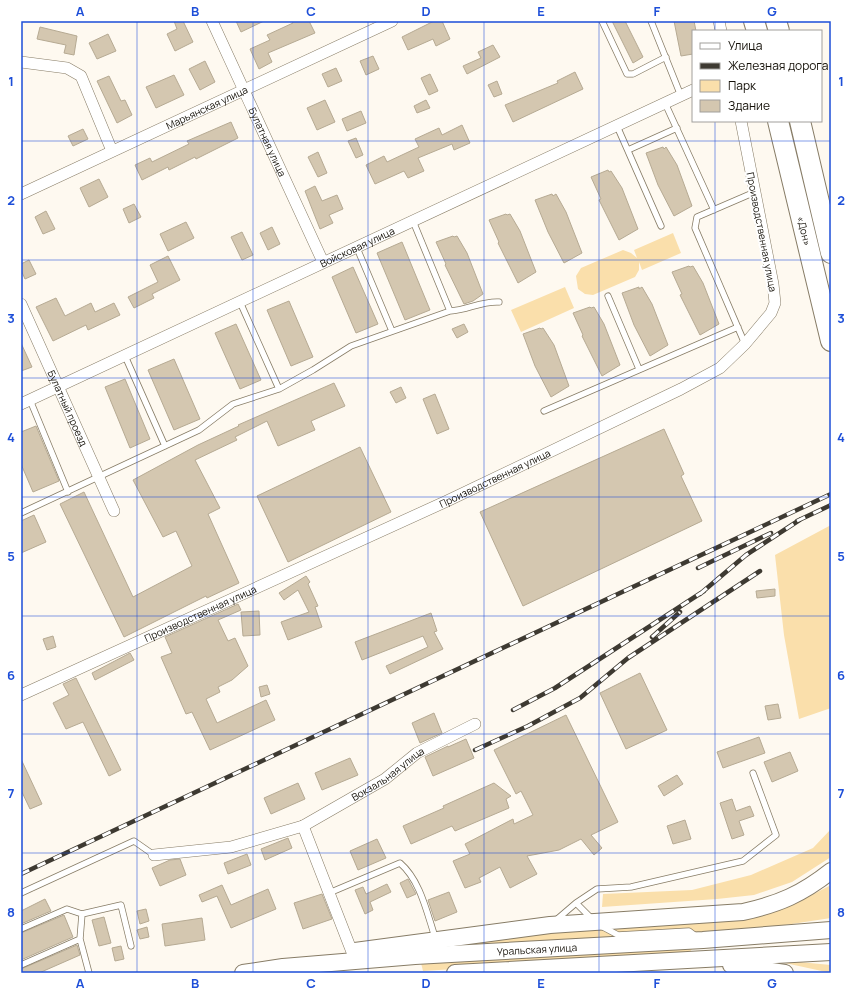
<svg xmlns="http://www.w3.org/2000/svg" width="852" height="994" viewBox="0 0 852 994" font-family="Manrope,sans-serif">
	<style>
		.green { fill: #fadfab }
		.building { fill: #d4c7b0; stroke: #b6aa93 }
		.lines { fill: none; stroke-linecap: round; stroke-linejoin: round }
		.lane-casing { stroke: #877c66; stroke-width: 7 }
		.street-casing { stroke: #877c66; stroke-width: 12 }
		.secondary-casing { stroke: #877c66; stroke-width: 18 }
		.highway-casing { stroke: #877c66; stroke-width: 22 }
		.lane { stroke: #fff; stroke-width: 5.5 }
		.street { stroke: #fff; stroke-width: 11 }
		.secondary { stroke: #fff; stroke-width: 16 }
		.highway { stroke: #fff; stroke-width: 20 }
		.rail-casing { stroke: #3e3a32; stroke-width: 4.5 }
		.rail { stroke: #fff; stroke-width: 3; stroke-dasharray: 9; stroke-linecap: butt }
		.grid { fill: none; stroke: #1d4ed8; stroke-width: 1; stroke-opacity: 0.55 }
		.labels { text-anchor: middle; stroke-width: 4; stroke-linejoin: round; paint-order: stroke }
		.street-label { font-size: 10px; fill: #141008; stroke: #fff }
		.neatline { fill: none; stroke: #1d4ed8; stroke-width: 1.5 }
		.grid-label { font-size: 13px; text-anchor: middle; font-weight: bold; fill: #1d4ed8 }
	</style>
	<rect width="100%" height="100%" fill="#fef9f0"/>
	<path class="green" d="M673,233l8,20 -39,17 -3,-8v8l-4,7 -42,18 -8,-1 -7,-5 -2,-13 5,-8 42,-18 8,3 6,5 -3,-8z
		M565,287l9,21 -53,24 -10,-22z
		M831,525v183l-32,11 -15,-84 -9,-80z
		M831,829v28l-39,25 -38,13 -37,4 -115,8 1,-13 89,-4 59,-15 62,-27z
		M831,885v33l-106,16 -224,13 -70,-1 354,-39 19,-8z
		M696,944l-8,10 -265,17 -2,-8z
		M799,962l32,3v8l-46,-10z"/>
	<path class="building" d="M174,21h9l10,21 -18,9 -8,-17 10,-5z
		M236,21h28l-23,11z
		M292,21h17l6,12 -47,20 4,9 -13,7 -9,-20 20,-9 -3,-5 26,-12z
		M434,21h8l8,18 -14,7 -3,-7 -25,11 -6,-13z
		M612,21h13l18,36 -10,6z
		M674,21h20l2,10h-3v23l-12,2z
		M40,27l37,9 -3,19 -10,-2 2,-8 -29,-6z
		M108,34l8,17 -19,8 -8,-16z
		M493,45l7,12 -33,17 -4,-8 18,-8 -3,-6z
		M373,56l6,13 -13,6 -6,-14z
		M205,61l10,21 -15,8 -11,-21z
		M336,68l6,13 -14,6 -6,-13z
		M575,72l8,17 -70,33 -8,-17 53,-22 -1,-2z
		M430,74l8,17 -9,4 -8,-17z
		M174,75l10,20 -28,13 -10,-21z
		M109,76l12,25 4,-1 7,15 -15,8 -20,-42z
		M497,81l5,13 -8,3 -6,-12z
		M325,100l10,22 -18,8 -10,-22z
		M426,100l4,8 -13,5 -3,-7z
		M361,111l5,12 -19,8 -5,-12z
		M231,122l7,16 -42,21 -1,-2 -26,13 -1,-3 -26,13 -7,-15 15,-7 2,4 37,-18 -2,-3z
		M462,125l8,18 -16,7 -2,-6 -34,14 6,13 -16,7 -4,-7 -29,13 -9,-19 18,-9 3,6 32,-15 -4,-8 24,-11 3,7z
		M83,129l5,10 -15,7 -5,-10z
		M356,138l7,17 -7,3 -8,-17z
		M663,147l1,2 2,-2 11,18 15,41 -18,10 -16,-31 -12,-32z
		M318,152l9,21 -9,4 -10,-20z
		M608,170l1,2 2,-1 11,17 16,41 -19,11 -20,-40 2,-1 -10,-22z
		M99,179l9,18 -19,10 -9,-19z
		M315,186l7,15 15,-6 6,14 -14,6 4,8 -13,6 -15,-38z
		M552,194l1,2 3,-2 10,18 16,41 -18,10 -16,-31 -13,-32z
		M134,204l7,13 -12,6 -6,-14z
		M46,211l9,18 -12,5 -8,-17z
		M506,214l1,1 3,-1 10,17 16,41 -18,11 -20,-40 1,-1 -10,-22z
		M186,222l8,16 -26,13 -8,-17z
		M272,227l8,17 -12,6 -8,-17z
		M242,232l11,23 -11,5 -11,-23z
		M453,236l1,1 3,-1 10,17 16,41 -10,7 -9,3 -19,-39 1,-1 -10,-22z
		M402,242l28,68 -25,10 -28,-67z
		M168,256l12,24 -28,14 2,4 -20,10 -6,-11 30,-15 -8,-17z
		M29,260l7,14 -11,5 -4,-9v-6z
		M689,266l1,1 3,-1 10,17 16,41 -19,11 -20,-40 2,-1 -10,-22z
		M353,267l25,57 -22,9 -24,-56z
		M639,287v2l3,-2 10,17 16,41 -18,11 -16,-31 -12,-32z
		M56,298l9,18 26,-13 4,9 19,-9 6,12 -32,15 -2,-5 -33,16 -17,-34z
		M289,301l24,56 -22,9 -24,-56z
		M590,307l1,1 3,-1 10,17 16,41 -18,11 -20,-40 1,-1 -10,-22z
		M236,324l25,56 -21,9 -25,-56z
		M464,324l4,8 -11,6 -5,-9z
		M540,328l1,1 2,-1 11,17 15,41 -18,11 -16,-31 -12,-32z
		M21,343l11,24 -11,4z
		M174,359l26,60 -26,11 -26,-60z
		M125,379l25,60 -20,9 -25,-61z
		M334,383l11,23 -34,15 4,9 -37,16 -11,-25 -32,16 2,3 -42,20 25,48 -12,6 31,69 -32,15 -1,-2 -82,41 -64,-133 24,-12 49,105 59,-31 -16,-35 -13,6 -30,-57 65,-35 41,-19 -1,-1z
		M401,387l5,11 -10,5 -6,-11z
		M435,394l14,35 -12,5 -14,-35z
		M36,426l23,55 -26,11 -12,-28v-32z
		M664,429l20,45 -3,2 21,45 -179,85 -43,-94z
		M360,447l31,65 -103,50 -31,-66z
		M34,515l12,27 -25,11v-32z
		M306,576l4,6 -2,2 10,22 -3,1 7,20 -34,13 -7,-18 28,-10 -11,-22 -14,10 -5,-7z
		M775,589v7l-18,2 -1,-7z
		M238,604l3,6 -23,10 10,21 7,-3 13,28 -16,14 -14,7 2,5 -14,7 11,24 49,-23 9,20 -65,30 -18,-38 -6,2 -25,-57 11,-4 -7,-16z
		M259,611l1,24 -17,1 -2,-24z
		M431,613l6,18 -3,1 9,17 -53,25 -4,-8 42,-19 -5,-11 -61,24 -7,-18z
		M53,636l3,11 -9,3 -4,-11z
		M130,653l4,7 -39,20 -3,-7z
		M640,673l27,57 -41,19 -26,-56z
		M76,678l45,92 -12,6 -26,-54 -17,7 -13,-26 16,-8 -6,-11z
		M267,685l3,9 -9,3 -2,-10z
		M778,704l3,14 -13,2 -3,-14z
		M434,713l8,20 -22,10 -8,-20z
		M566,715l52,107 -27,13 11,13 -8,7 -13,-16 -22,11 -32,6 10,18 -27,14 -10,-21 -21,11 2,4 -16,6 -12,-27 17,-7 -5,-10 48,-25 1,5 19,-9 -12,-24 -5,3 -22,-44z
		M759,737l6,16 -42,15 -6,-16z
		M466,739l8,19 -41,18 -8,-19 23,-11v1z
		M790,752l8,19 -26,11 -8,-20z
		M350,758l8,17 -36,15 -7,-17z
		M21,759l21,45 -12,5 -9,-19z
		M677,775l6,9 -19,12 -6,-10z
		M298,783l7,16 -34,15 -7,-16z
		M494,783l17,13 -5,3 3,9 -54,23 -3,-5 -41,18 -8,-18 41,-18 -1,-2z
		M732,799l4,12 14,-5 4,10 -15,5 5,14 -12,4 -12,-36z
		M685,820l6,19 -18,5 -6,-18z
		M288,838l4,10 -27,12 -4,-11z
		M377,839l9,19 -28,12 -8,-19z
		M247,854l4,11 -23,9 -4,-11z
		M180,859l6,16 -26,11 -8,-18 18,-8z
		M408,879l8,15 -9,4 -7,-15z
		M387,884l4,8 -21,10 3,8 -8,4 -10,-24 8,-3 3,7z
		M222,885l9,20 37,-16 8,20 -45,19 -14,-32 -15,6 -3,-7z
		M449,892l8,20 -22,9 -7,-21z
		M322,894l10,25 -29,10 -9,-26z
		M45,899l6,12 -30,13v-13z
		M146,909l3,12 -9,3 -3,-13z
		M64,915l9,22 -52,23v-27z
		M104,917l7,26 -12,3 -7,-26z
		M202,918l3,22 -40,6 -3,-22z
		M147,927l2,10 -9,2 -3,-9z
		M77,945l3,10 -41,18h-18v-4z
		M121,946l3,13 -9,2 -3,-13z"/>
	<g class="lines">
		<g class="lane-casing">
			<path id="lane" d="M602,21l25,53h6l33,-17
				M651,21l30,75
				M665,103l49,107
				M617,126l44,100
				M628,150l49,-22
				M413,221l37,90c18,-1 31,-10 49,-9
				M357,248l35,83
				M608,296l31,73
				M240,302l39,87
				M745,344l-50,-116 2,-11 58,-25
				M125,356l40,90
				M30,400l38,92
				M544,411l194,-84
				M21,513l178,-83 34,-26 46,-15 34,-19 38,-24 99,-35
				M21,893l113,-52 20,14
				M329,893l71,-30c21,18 27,51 36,77
				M593,920l-17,-17 21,-14 34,-2 112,-26 33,-26 -23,-62
				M555,921l21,-18
				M601,926l17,9 71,-4 8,6
				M21,929l46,-20 15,5
				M21,965l59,-26
				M89,973l-9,-34 2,-25 39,-9 10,41"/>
		</g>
		<g class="street-casing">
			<g id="street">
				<path id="s1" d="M212,21l111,241"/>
				<path d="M719,21l2,10"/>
				<path d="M21,62l46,6 14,8 31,75"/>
				<path id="s2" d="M21,194l371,-173"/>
				<path id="s3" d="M21,304l93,207"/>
				<path id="s4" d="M21,404l672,-314"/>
				<path id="s5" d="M21,695l426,-194 234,-112 39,-21 25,-24 26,-31 4,-10 -2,-19 -32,-163"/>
				<path d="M154,855l77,-8 72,-21"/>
				<path id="s6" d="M352,952l-49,-126 82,-47 32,-26 58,-29"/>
			</g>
		</g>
		<g class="secondary-casing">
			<g id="secondary">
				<path d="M355,951l195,-26 193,-13c36,-8 59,-18 88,-41"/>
				<path d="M731,965l54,8"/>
				<path id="s7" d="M243,973l40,-6 132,-11 288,-16 128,-10"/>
				<path d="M455,973l376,-21"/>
			</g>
		</g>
		<g class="highway-casing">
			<g id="highway">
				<path d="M754,21l3,10"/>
				<path d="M776,21l3,10"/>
				<path id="s8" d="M778,121l53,220"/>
				<path d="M800,121l31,132"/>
			</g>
		</g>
		<use href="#lane" class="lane"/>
		<use href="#street" class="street"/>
		<use href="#secondary" class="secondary"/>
		<use href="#highway" class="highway"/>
		<g class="rail-casing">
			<path id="rail" d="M797,521l34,-16
				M698,568l73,-35
				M700,594l46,-39 55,-36
				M652,637l28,-25
				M513,710l42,-22 149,-97
				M475,750l53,-24 52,-28 48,-40 132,-87
				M21,874l810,-380"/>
		</g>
		<use href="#rail" class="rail"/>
	</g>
	<path class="grid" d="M137,21v952M253,21v952M368,21v952M484,21v952M599,21v952M715,21v10M715,121v852M21,141h810M21,260h810M21,378h810M21,497h810M21,616h810M21,734h810M21,853h810"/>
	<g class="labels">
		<g class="street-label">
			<text dy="4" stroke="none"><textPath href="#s2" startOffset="205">Марьянская улица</textPath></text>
			<text dy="4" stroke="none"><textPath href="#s1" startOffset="133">Булатная улица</textPath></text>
			<text dy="4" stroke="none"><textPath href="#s8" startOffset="113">«Дон»</textPath></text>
			<text transform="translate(762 232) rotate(79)" y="4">Производственная улица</text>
			<text dy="4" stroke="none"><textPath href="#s4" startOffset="371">Войсковая улица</textPath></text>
			<text dy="4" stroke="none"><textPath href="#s3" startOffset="114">Булатный проезд</textPath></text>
			<text dy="4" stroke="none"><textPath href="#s5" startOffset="521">Производственная улица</textPath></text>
			<text dy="4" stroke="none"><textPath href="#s5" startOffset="197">Производственная улица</textPath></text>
			<text dy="4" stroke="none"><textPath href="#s6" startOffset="235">Вокзальная улица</textPath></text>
			<text dy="4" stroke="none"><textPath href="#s7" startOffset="295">Уральская улица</textPath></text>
		</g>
	</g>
	<rect width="852" height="994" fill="none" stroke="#ffffff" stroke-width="44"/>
	<rect x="692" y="30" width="130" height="92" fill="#ffffff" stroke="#a19f9c"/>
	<rect x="700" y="43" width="20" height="6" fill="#ffffff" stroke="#a19f9c"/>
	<text x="728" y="50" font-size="12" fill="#141008">Улица</text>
	<rect x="700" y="63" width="20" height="6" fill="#3e3a32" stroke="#a19f9c"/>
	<text x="728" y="70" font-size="12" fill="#141008">Железная дорога</text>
	<rect x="700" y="80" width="20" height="12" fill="#fadfab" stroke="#a19f9c"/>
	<text x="728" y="90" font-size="12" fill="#141008">Парк</text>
	<rect x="700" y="100" width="20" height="12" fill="#d4c7b0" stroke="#a19f9c"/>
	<text x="728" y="110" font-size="12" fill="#141008">Здание</text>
	<rect x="22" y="22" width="808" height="950" class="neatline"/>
	<g class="grid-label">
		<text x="80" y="16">A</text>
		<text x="195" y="16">B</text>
		<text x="311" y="16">C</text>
		<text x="426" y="16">D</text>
		<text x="541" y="16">E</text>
		<text x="657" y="16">F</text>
		<text x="772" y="16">G</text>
		<text x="11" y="86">1</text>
		<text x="841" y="86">1</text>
		<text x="11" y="205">2</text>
		<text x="841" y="205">2</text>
		<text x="11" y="323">3</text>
		<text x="841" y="323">3</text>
		<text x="11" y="442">4</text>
		<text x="841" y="442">4</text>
		<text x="11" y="561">5</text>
		<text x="841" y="561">5</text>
		<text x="11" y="680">6</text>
		<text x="841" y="680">6</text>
		<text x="11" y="798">7</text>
		<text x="841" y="798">7</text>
		<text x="11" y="917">8</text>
		<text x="841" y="917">8</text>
		<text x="80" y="988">A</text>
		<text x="195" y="988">B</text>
		<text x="311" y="988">C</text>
		<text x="426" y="988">D</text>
		<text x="541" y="988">E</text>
		<text x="657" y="988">F</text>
		<text x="772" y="988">G</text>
	</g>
</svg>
